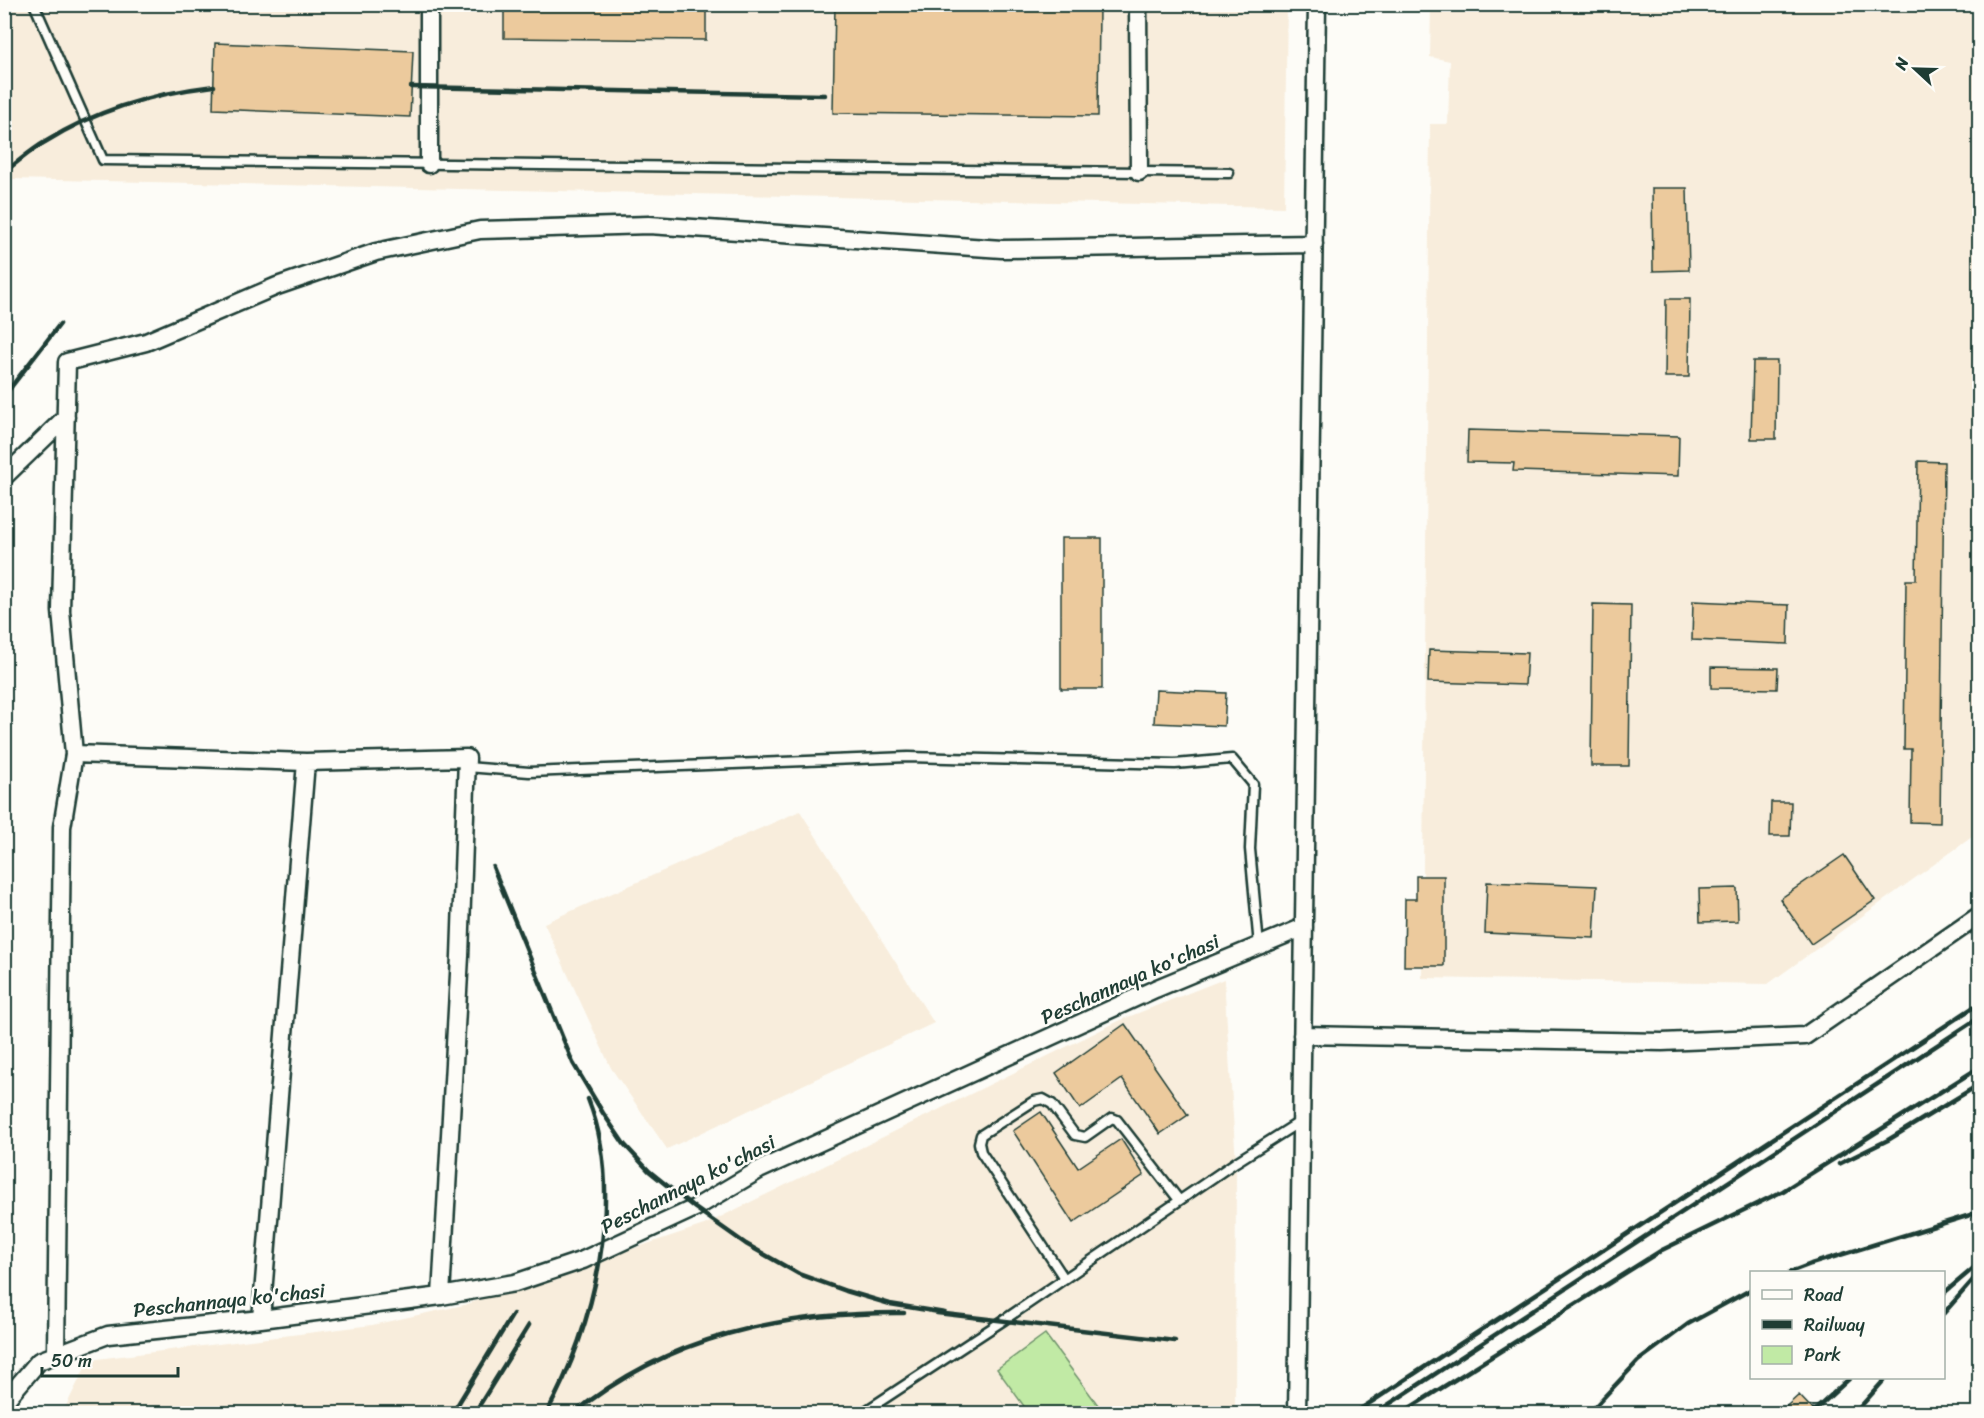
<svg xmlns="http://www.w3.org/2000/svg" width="1984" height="1418" viewBox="0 0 1984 1418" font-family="Sriracha,sans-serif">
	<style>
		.built { fill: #f8eddc }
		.green { fill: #c1eaa5; stroke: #70946c; stroke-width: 1.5 }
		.building { fill: #ecca9d; stroke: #1f3d34; stroke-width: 1.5 }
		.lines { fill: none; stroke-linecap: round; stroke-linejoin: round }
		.lane-casing { stroke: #1f3d34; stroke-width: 13 }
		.street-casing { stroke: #1f3d34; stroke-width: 21 }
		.lane { stroke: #fdfcf7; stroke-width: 8 }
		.street { stroke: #fdfcf7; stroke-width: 16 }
		.rail { stroke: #1f3d34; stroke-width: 4.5 }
		.labels { text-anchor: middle; stroke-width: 5; stroke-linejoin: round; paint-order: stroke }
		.street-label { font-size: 20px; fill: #1f3d34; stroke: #fdfcf7 }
	</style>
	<rect width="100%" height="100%" fill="#fdfcf7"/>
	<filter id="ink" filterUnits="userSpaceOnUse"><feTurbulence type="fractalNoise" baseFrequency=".0167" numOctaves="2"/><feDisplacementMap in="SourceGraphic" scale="12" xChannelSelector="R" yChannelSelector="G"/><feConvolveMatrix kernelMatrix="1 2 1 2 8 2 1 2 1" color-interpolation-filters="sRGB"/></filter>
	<g filter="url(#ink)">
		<path class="built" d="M5,5h1282l-3,202 -1273,-28 -6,-7z
			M1431,5h548v827l-211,152 -346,-6 8,-854h18l2,-63 -20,-4z
			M800,811l134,212 -267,126 -56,-81 -67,-145z
			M1224,979l12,183 -1,251 -1173,1 27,-54 283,-35 92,-20 240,-80 419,-206z"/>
		<path class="green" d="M1045,1334l59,79h-75l-32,-44z"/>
		<path class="building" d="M504,4h202v36l-202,-2z
			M835,4h264l-1,112 -265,-3z
			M215,43l198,8 -3,66 -197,-8z
			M1652,188h35l2,82 -36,1z
			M1666,299h24l-1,78h-24z
			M1753,361h24l-1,78h-25z
			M1468,430l211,6 -1,40 -165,-5 1,-8 -47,-1z
			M1918,461l26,1 -4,361 -30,-1 1,-73h-7l2,-169h10z
			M1061,538h41v151h-41z
			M1693,601l96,4 -1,39 -96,-4z
			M1593,604l38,1 -2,161h-38z
			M1429,650l98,3 -2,32 -97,-3z
			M1711,667l67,1 -1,21 -66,-1z
			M1156,690l70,3 -2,33 -70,-3z
			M1771,802h20l-1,34h-20z
			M1844,855l31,45 -64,44 -31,-45z
			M1416,876h28v90h-40l1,-67h11z
			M1487,882l110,4 -3,52 -109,-5z
			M1737,888l1,33 -38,1 -1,-33z
			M1125,1024l63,91 -28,19 -38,-55 -42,30 -24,-36z
			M1041,1112l37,56 43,-29 23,36 -71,48 -60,-92z
			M1799,1395l17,18h-37z"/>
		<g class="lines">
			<g class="lane-casing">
				<path id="lane" d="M34,4l69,156 1126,13
					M467,767l62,5 379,-15 267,7 57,-5 21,25 -3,65 9,97
					M1064,1278l-83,-126 -2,-9 2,-8 53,-34 9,-2 9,5 23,31 10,2 27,-19 5,2 62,80
					M861,1414l143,-94 232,-158 65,-41"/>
			</g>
			<g class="street-casing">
				<path id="street" d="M1138,4l1,168
					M429,164v-160
					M4,477l62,-60
					M74,754l232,8 161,-4 -7,198 -19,340
					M1302,1035l360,7 143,-6 175,-121
					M261,1319l45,-557
					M56,1353l6,-526 12,-73 -13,-143 6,-249 79,-20 131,-56 99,-34 104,-22 169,-5 353,24 312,-5
					M4,1402l35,-41 69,-26 153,-16 180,-23 74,-13 68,-23 112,-52 64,-38 396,-181 149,-62
					M1297,1414l20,-1410"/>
			</g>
			<use href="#lane" class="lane"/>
			<use href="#street" class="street"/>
			<path class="rail" d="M411,87l414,8
				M4,172c14,-10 27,-22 41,-30 51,-32 110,-49 169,-56
				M4,396l56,-72
				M493,867l80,196 30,50 21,31 25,27 46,37 51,36 53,30 47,17 44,13 55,9
				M1839,1164l49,-24 92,-56
				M1790,1272l21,-8 169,-52
				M1944,1293l32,-27
				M937,1313l238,28
				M1944,1313l36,-41
				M1814,1411l36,-33
				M452,1414l61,-100
				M474,1414l55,-89
				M546,1414c49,-87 80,-219 42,-315
				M573,1414c96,-79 210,-102 331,-101
				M1353,1414l627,-411
				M1374,1414l606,-397
				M1400,1414l262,-164 121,-59 197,-124
				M1588,1414l50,-53 50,-37 64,-35
				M1854,1414l32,-36"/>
		</g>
	</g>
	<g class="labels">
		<g class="street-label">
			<text transform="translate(1130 979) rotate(-24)" y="7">Peschannaya ko'chasi</text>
			<text transform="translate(688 1184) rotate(-27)" y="7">Peschannaya ko'chasi</text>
			<text transform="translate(229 1300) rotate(-6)" y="7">Peschannaya ko'chasi</text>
		</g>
	</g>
	<rect width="1984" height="1418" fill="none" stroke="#fdfcf7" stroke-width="24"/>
	<rect x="12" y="12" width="1960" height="1394" fill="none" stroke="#1f3d34" stroke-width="2" filter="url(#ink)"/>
	<rect x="1750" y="1271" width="195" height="108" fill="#fdfcf7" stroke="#a4b0a9" stroke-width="1.5"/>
	<rect x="1762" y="1290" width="30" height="9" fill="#fdfcf7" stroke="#a4b0a9" stroke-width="1.5"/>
	<text x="1804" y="1301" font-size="18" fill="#1f3d34">Road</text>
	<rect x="1762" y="1320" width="30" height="9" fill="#1f3d34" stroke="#a4b0a9" stroke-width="1.5"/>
	<text x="1804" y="1331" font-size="18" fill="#1f3d34">Railway</text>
	<rect x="1762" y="1346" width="30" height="18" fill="#c1eaa5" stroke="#a4b0a9" stroke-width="1.5"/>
	<text x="1804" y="1361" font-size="18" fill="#1f3d34">Park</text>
	<g transform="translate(1915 69) rotate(292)" stroke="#fdfcf7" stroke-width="4.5" paint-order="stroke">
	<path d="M0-4.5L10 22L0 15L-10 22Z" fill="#1f3d34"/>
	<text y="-9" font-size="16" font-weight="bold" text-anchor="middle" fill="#1f3d34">N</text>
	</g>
	<path d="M42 1367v9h136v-9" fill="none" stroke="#1f3d34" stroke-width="3"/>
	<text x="51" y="1367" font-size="18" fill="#1f3d34" stroke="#fdfcf7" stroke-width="4.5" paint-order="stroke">50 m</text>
</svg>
